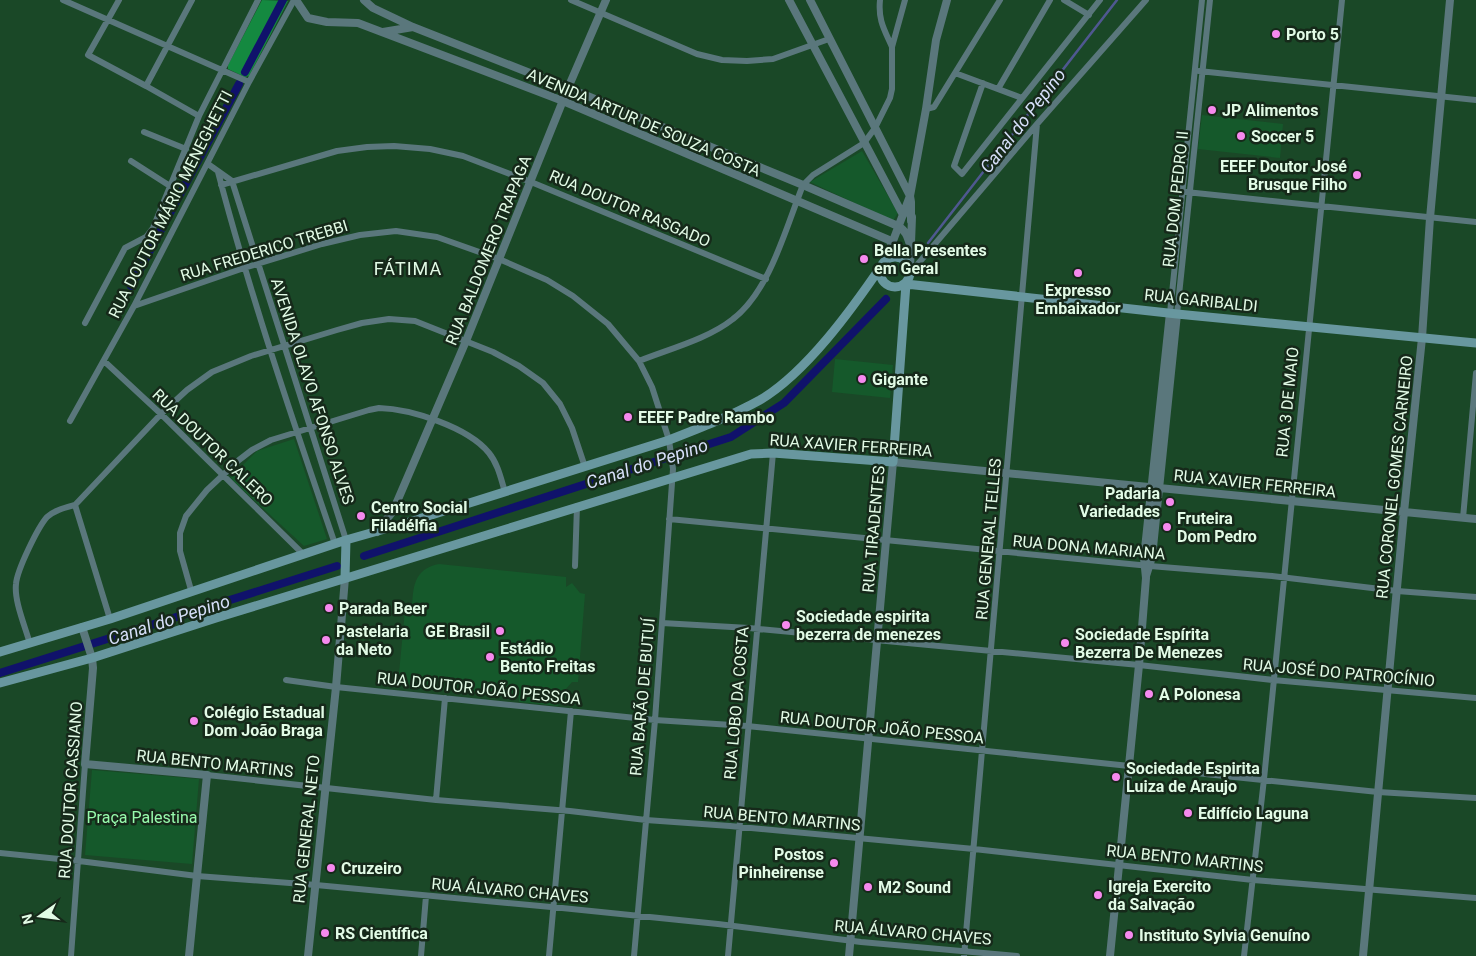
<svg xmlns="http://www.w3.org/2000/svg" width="1476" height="956" viewBox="0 0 1476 956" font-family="Roboto,sans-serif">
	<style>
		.green { fill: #15592b }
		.forest { fill: #148940 }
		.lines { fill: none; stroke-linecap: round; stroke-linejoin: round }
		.stream { stroke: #4f5890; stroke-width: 2.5 }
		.canal { stroke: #10126b; stroke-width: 8 }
		.minor { stroke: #5a777c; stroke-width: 6 }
		.tertiary { stroke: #5a777c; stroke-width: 8 }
		.secondary { stroke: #68979f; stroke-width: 9 }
		.poi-dot { fill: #f689ee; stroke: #16291a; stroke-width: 2 }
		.labels { text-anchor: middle; stroke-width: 5; stroke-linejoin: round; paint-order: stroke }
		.poi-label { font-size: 16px; font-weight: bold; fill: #e2fbe6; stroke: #16291a; text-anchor: start }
		.street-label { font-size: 16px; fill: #e2fbe6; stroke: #16291a }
		.park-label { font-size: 16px; fill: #97faac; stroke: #16291a }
		.water-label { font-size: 18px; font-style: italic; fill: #d6dff8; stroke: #16291a }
		.neighbourhood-label { font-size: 18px; letter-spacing: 1px; fill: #e2fbe6; stroke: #16291a }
	</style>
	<rect width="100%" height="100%" fill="#1a4827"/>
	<path class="green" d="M1202,115l81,9 -3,34 -82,-9z
		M862,151l36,62 -5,8 -83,-39z
		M835,359l58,6 -3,33 -58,-6z
		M294,439l33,100 -23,7 -74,-68 27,-27z
		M439,564l127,13v10l6,-4 8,10 5,1 -7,88h-6l-13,15 -1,9 -39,-4v-5l-121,-13 7,-74h7c1,-22 1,-41 27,-46z
		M92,770l107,9 -7,85 -107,-9z"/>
	<path class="forest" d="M262,0l26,1 -39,75 -4,1 -17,-8v-4z"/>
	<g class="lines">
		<path class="stream" d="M928,243l189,-243"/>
		<path class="canal" d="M245,72l38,-72
			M131,286l108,-202
			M364,556l367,-119 53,-34 102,-104
			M0,673l337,-107"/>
		<path class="minor" d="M63,0l186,82
			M119,0l-31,55 58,31 53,30
			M571,0l126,54 25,6 25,1 26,-2 56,-20
			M880,0c-2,20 4,29 12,47
			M1064,0l25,15
			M1199,71l277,29
			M955,73l67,25
			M983,83l-29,83 8,8 138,-174
			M146,86l46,-86
			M998,89l52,-89
			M926,109l8,-2 66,-107
			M144,132l42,17
			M131,161l39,25
			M208,164l24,17 114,359
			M218,172c33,126 75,249 117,372
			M221,185l116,-34 30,-4 27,-1 36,3 33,7 68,26 235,97
			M1186,192l290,30
			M911,272l126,-148 109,-124
			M134,306l110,-38 78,-24 38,-9 36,-4 41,6 62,22 48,21 26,16 35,28 31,37 13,26 17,53 4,29 -18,251 -21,236
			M1170,313l32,-313
			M1177,314l33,-314
			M85,323l40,-75 21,-11 7,-9 46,-112 59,-116
			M104,361l57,53 142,140
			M639,361c30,-12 69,-22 94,-42 37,-28 53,-92 70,-134l10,-10 51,-32 11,-15 15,-30 2,-9v-42l13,-47
			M70,421l64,-115 115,-224 45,-82
			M75,505l86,-91 26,-24 25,-18 39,-16 86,-26 25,-7 27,-4 26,2 78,31 26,14 24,17 17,21 12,24 13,39
			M75,505l35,114
			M1463,518l13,-145
			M669,519l481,47 122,10 125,15 79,6
			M575,566l2,-60
			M191,590l-11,-39v-18l6,-17 21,-26 32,-30 13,-10 19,-10 98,-30 10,-2c32,1 89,19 110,45 9,11 12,26 16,39
			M662,623l87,5 390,37 134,15 203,18
			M30,644c-5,-18 -16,-43 -14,-60 1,-14 22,-57 31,-67 8,-7 17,-9 28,-12
			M286,680l50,7 319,33 92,6 631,66 98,6
			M207,775l229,25 134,11 76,9 84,6 244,23 279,31 223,18
			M436,800l9,-102
			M0,853l79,8 118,15 119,9 246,23 156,16 143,18 156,14
			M71,956l14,-192
			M421,956l5,-60
			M549,956l22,-245
			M728,956l45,-503
			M964,956l73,-832
			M1244,956l20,-177 78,-779"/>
		<path class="tertiary" d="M296,0l12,18 19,4 31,1 205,78 326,139 3,4
			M364,0l9,8 40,19 160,63 230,95 95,41c9,5 10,13 13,22
			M789,0l114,215
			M810,0l100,196 1,6v19
			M383,32l30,-5
			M885,262l25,-66 16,-87 10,-69 11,-40
			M910,269l2,-52
			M377,532l16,-21 73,-170 102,-253 38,-88
			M1146,576l6,-19 25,-243
			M82,627l10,31 1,10 -8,96 122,11 -18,181
			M308,956l28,-269 9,-109
			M849,956l44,-494 583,57
			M1110,956l29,-291 7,-87 -2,-20 26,-245
			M1363,956l41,-444 18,-174 8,-120 20,-218"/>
		<path class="secondary" d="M880 272a15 15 0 1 1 30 0a15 15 0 1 1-30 0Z
			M906,284l271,30 299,29
			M345,578l1,-38
			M0,652l110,-33 236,-79 60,-17 263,-83c31,-12 62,-24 91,-40 46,-27 92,-91 122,-135
			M0,683l92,-25 124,-40 535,-164 22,-1 120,9 13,-178"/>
	</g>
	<g class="poi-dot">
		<circle cx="1276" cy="34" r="5"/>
		<circle cx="1212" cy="110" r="5"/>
		<circle cx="1241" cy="136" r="5"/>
		<circle cx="1357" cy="175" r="5"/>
		<circle cx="864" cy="259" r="5"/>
		<circle cx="1078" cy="273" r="5"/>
		<circle cx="862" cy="379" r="5"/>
		<circle cx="628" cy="417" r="5"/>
		<circle cx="1170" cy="502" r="5"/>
		<circle cx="361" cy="516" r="5"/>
		<circle cx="1167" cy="527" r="5"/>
		<circle cx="329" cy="608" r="5"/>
		<circle cx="786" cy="625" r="5"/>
		<circle cx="500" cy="631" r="5"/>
		<circle cx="326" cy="640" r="5"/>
		<circle cx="1065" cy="643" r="5"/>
		<circle cx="490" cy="657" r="5"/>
		<circle cx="1149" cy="694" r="5"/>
		<circle cx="194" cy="721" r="5"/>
		<circle cx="1116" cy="777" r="5"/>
		<circle cx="1188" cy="813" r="5"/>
		<circle cx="834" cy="863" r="5"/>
		<circle cx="331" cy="868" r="5"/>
		<circle cx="868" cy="887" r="5"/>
		<circle cx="1098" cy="895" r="5"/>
		<circle cx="325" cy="933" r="5"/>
		<circle cx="1129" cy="935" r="5"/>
	</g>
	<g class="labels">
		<g class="poi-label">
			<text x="1286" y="40">Porto 5</text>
			<text x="1222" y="116">JP Alimentos</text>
			<text x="1251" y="142">Soccer 5</text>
			<text x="1347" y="172" text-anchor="end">EEEF Doutor José<tspan x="1347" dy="18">Brusque Filho</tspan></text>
			<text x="874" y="256">Bella Presentes<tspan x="874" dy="18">em Geral</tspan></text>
			<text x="1078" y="296" text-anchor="middle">Expresso<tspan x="1078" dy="18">Embaixador</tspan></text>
			<text x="872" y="385">Gigante</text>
			<text x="638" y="423">EEEF Padre Rambo</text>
			<text x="1160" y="499" text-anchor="end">Padaria<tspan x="1160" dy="18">Variedades</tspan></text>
			<text x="371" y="513">Centro Social<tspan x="371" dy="18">Filadélfia</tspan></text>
			<text x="1177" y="524">Fruteira<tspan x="1177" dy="18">Dom Pedro</tspan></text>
			<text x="339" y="614">Parada Beer</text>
			<text x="796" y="622">Sociedade espirita<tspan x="796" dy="18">bezerra de menezes</tspan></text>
			<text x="336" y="637">Pastelaria<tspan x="336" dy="18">da Neto</tspan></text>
			<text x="490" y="637" text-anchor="end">GE Brasil</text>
			<text x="1075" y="640">Sociedade Espírita<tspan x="1075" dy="18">Bezerra De Menezes</tspan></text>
			<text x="500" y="654">Estádio<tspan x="500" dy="18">Bento Freitas</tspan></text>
			<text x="1159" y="700">A Polonesa</text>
			<text x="204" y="718">Colégio Estadual<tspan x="204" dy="18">Dom João Braga</tspan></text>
			<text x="1126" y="774">Sociedade Espirita<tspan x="1126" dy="18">Luiza de Araujo</tspan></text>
			<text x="1198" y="819">Edifício Laguna</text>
			<text x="824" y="860" text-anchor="end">Postos<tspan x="824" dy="18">Pinheirense</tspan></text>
			<text x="341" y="874">Cruzeiro</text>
			<text x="1108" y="892">Igreja Exercito<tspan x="1108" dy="18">da Salvação</tspan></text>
			<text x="878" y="893">M2 Sound</text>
			<text x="335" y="939">RS Científica</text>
			<text x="1139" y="941">Instituto Sylvia Genuíno</text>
		</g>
		<g class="street-label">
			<text transform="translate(644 122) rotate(23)" y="6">AVENIDA ARTUR DE SOUZA COSTA</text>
			<text transform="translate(1175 199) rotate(-84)" y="6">RUA DOM PEDRO II</text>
			<text transform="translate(170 204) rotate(-63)" y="6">RUA DOUTOR MÁRIO MENEGHETTI</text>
			<text transform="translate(630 208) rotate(23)" y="6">RUA DOUTOR RASGADO</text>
			<text transform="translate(264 250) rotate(-17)" y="6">RUA FREDERICO TREBBI</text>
			<text transform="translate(488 250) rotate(-68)" y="6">RUA BALDOMERO TRAPAGA</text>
			<text transform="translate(1201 300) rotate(6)" y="6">RUA GARIBALDI</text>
			<text transform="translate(313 391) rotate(72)" y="6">AVENIDA OLAVO AFONSO ALVES</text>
			<text transform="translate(1287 402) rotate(-84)" y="6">RUA 3 DE MAIO</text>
			<text transform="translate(851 445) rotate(4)" y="6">RUA XAVIER FERREIRA</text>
			<text transform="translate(213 447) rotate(44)" y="6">RUA DOUTOR CALERO</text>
			<text transform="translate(1394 477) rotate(-84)" y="6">RUA CORONEL GOMES CARNEIRO</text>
			<text transform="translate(1255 483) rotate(6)" y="6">RUA XAVIER FERREIRA</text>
			<text transform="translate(873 529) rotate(-85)" y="6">RUA TIRADENTES</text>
			<text transform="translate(988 539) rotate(-85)" y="6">RUA GENERAL TELLES</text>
			<text transform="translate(1089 547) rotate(5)" y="6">RUA DONA MARIANA</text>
			<text transform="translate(1339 672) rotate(5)" y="6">RUA JOSÉ DO PATROCÍNIO</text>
			<text transform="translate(479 688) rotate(6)" y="6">RUA DOUTOR JOÃO PESSOA</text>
			<text transform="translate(642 697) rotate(-85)" y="6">RUA BARÃO DE BUTUÍ</text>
			<text transform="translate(736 703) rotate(-85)" y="6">RUA LOBO DA COSTA</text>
			<text transform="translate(882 727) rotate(6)" y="6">RUA DOUTOR JOÃO PESSOA</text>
			<text transform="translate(215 763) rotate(6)" y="6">RUA BENTO MARTINS</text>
			<text transform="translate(70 790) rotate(-86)" y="6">RUA DOUTOR CASSIANO</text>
			<text transform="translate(782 818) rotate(5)" y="6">RUA BENTO MARTINS</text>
			<text transform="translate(306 829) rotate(-84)" y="6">RUA GENERAL NETO</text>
			<text transform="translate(1185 858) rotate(6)" y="6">RUA BENTO MARTINS</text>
			<text transform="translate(510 890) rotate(5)" y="6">RUA ÁLVARO CHAVES</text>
			<text transform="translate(913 932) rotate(5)" y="6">RUA ÁLVARO CHAVES</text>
		</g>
		<g class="park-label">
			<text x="142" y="823">Praça Palestina</text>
		</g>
		<g class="water-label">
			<text transform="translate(1023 121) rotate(-52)" y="6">Canal do Pepino</text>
			<text transform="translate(647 464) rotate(-18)" y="6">Canal do Pepino</text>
			<text transform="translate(169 620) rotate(-18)" y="6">Canal do Pepino</text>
		</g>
		<g class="neighbourhood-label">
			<text x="408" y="275">FÁTIMA</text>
		</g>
	</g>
	<g transform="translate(40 916) rotate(256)" stroke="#16291a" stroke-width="4" paint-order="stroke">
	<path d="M0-4L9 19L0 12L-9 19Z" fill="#e2fbe6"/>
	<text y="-8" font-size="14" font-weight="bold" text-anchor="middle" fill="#e2fbe6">N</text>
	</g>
</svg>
